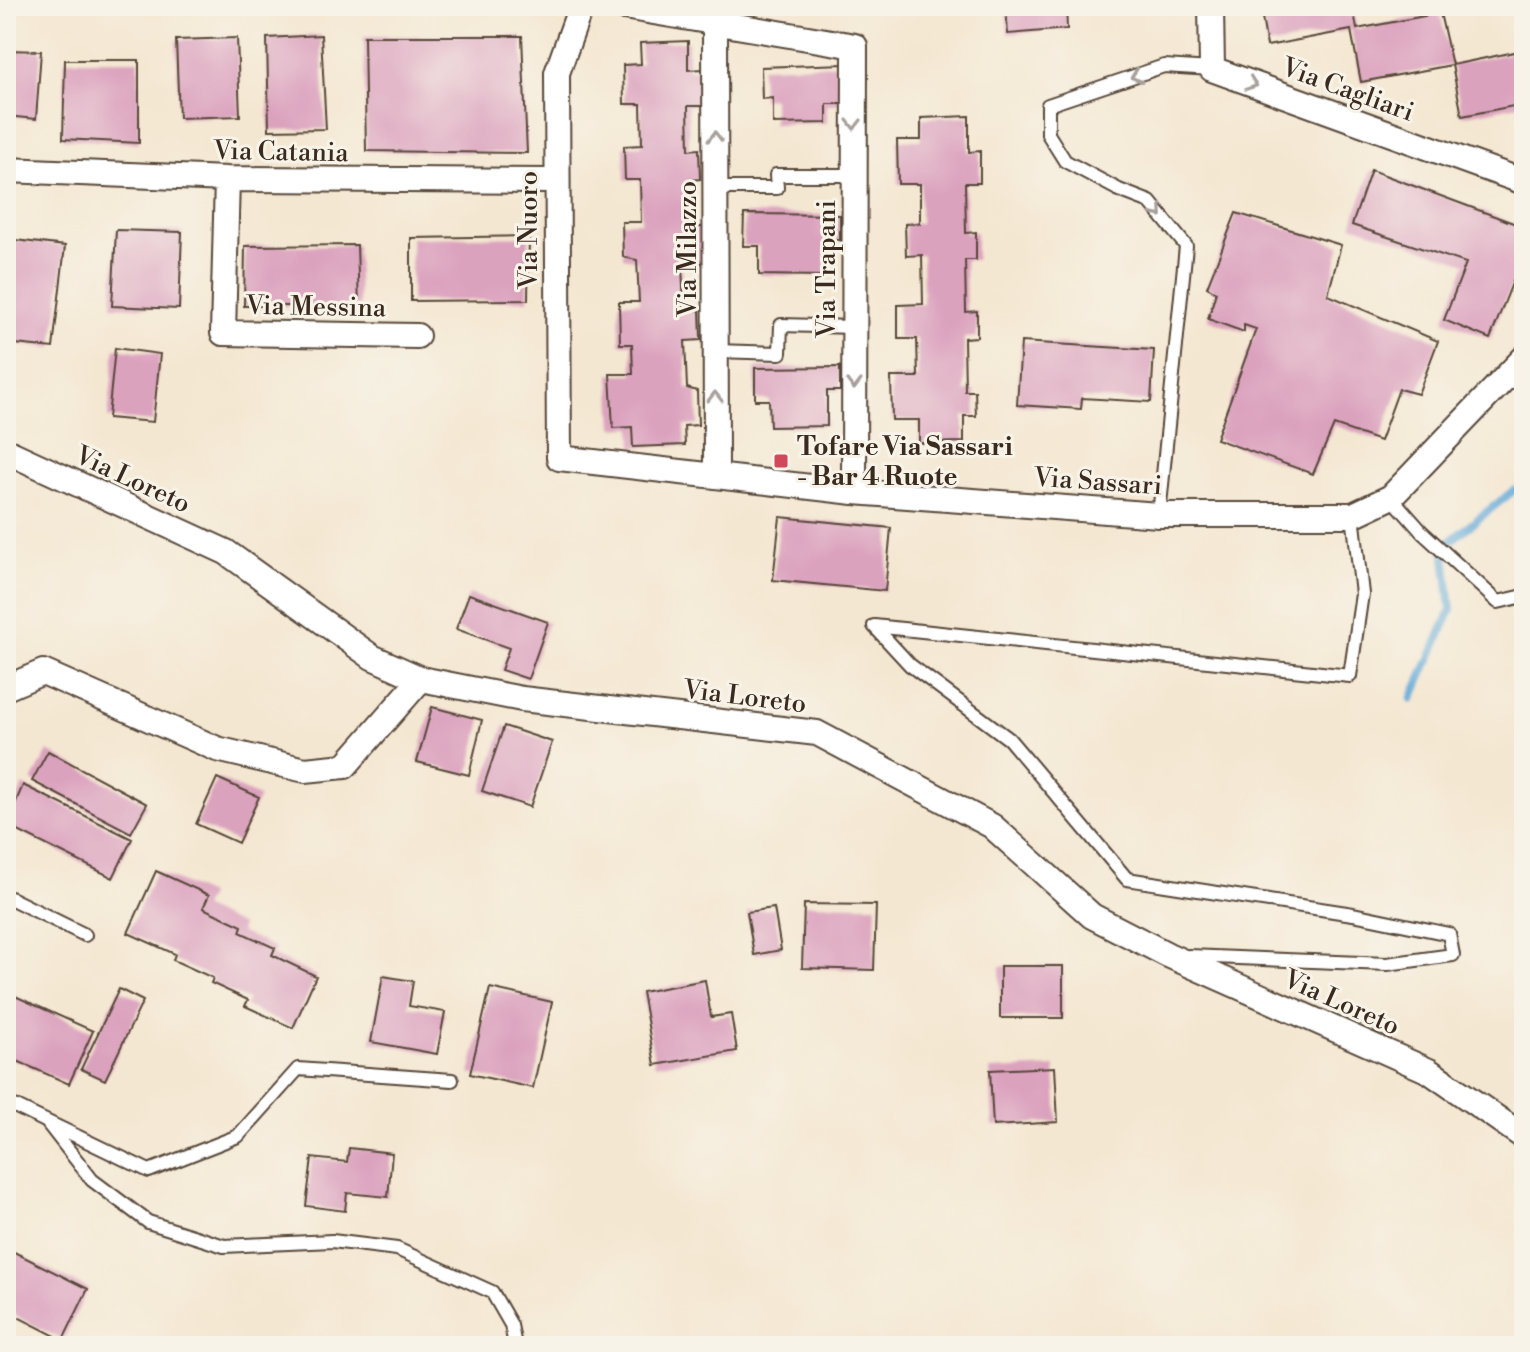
<svg xmlns="http://www.w3.org/2000/svg" width="1530" height="1352" viewBox="0 0 1530 1352" font-family="'Libre Bodoni',serif">
	<style>
		.lines { fill: none; stroke-linecap: round; stroke-linejoin: round }
		.stream { stroke: #62a9d8; stroke-width: 8 }
		.building { fill: #dba2be }
		.service-casing { stroke: #574639; stroke-width: 16 }
		.minor-casing { stroke: #574639; stroke-width: 28 }
		.service { stroke: #fff; stroke-width: 12 }
		.minor { stroke: #fff; stroke-width: 24 }
		.oneway { stroke: #a79f9a }
		.poi-dot { fill: #d1495b; stroke: #f7f3e8; stroke-width: 3 }
		.labels { text-anchor: middle; stroke-width: 6; stroke-linejoin: round; paint-order: stroke }
		.street-label { font-size: 26px; fill: #3b2a1e; stroke: #f7f3e8 }
		.poi-label { font-size: 26px; font-weight: bold; fill: #3b2a1e; stroke: #f7f3e8; text-anchor: start }
	</style>
	<rect width="100%" height="100%" fill="#f7f3e8"/>
	<filter id="ink" filterUnits="userSpaceOnUse"><feTurbulence type="fractalNoise" baseFrequency=".0125" numOctaves="2"/><feDisplacementMap in="SourceGraphic" scale="16" xChannelSelector="R" yChannelSelector="G"/><feConvolveMatrix kernelMatrix="1 2 1 2 8 2 1 2 1" color-interpolation-filters="sRGB"/></filter>
	<filter id="wash" filterUnits="userSpaceOnUse"><feTurbulence type="fractalNoise" baseFrequency=".006" numOctaves="4" result="noise"/><feDisplacementMap in="SourceGraphic" scale="32" xChannelSelector="R" yChannelSelector="G"/><feGaussianBlur stdDeviation="1.8" result="paint"/><feColorMatrix in="noise" values="0 0 0 0 0 0 0 0 0 0 0 0 0 0 0 0 0 1.4 0 .05"/><feComposite in="paint" operator="in"/></filter>
	<g filter="url(#wash)">
		<rect width="100%" height="100%" fill="#f4e7d1"/>
		<g class="lines">
			<path class="stream" d="M1412,699l39,-89 -7,-64 69,-55 11,-3"/>
		</g>
		<g id="blocks">
			<path class="building" d="M1006,6h60l1,23 -59,5z
				M1260,6h93l4,23 83,-16 12,52 72,-15v54l-62,12 -10,-51 -91,17 -10,-52 -84,16z
				M321,35l5,94 -57,1 -2,-92z
				M364,36h158l5,117 -161,-2z
				M237,38l3,78 -61,2 -3,-78z
				M688,41v29l15,-1 1,37h-16l1,44 10,-1 1,30 -11,1 2,47h12l1,36 -22,1 2,46h16l1,30 -16,1 2,47 10,3 1,34 -14,1 1,19 -52,2 -1,-20 -19,1 -3,-54h23l-1,-30h-12l-1,-42h20l-2,-42 -14,-3 -1,-35h19l-1,-42h-15l-1,-34 18,-1 -1,-41h-17l-1,-39 18,-1 -1,-21z
				M6,50l35,1 -5,68 -30,-3z
				M65,60h74v83l-76,-4z
				M844,64l1,40h-18v19l-54,1v-26l-11,1 -1,-32z
				M969,116v36l11,-1v32h-15l1,50 10,-1v28h-11l1,52 11,-1v26l-13,1 1,53h10l1,25h-12v26l-45,1v-23h-27l-1,-43h27l-1,-38h-19v-34l25,-1 -1,-49 -16,1 -1,-32 15,-1v-39h-22l-1,-44h24v-22z
				M1371,170l153,57v26l-34,86 -46,-19 22,-57 -114,-38z
				M1236,213l105,32 -13,50 110,46 -20,53 -19,-5 -19,52 -46,-16 -21,49 -97,-35 40,-110 -12,-4v7l-36,-13 8,-27 -9,-5z
				M744,214l96,1v25h-15v36l-66,-1v-29h-16z
				M116,230l66,2 -3,77 -67,-3z
				M529,236l-1,64 -117,1v-63z
				M6,239l59,7 -12,102 -47,-5z
				M357,245l2,61h-115l1,-60z
				M1021,342l133,8 -3,52 -69,-4 -1,11 -64,-4z
				M115,348l45,6 -7,68 -45,-4z
				M840,367v24h-13v35l-57,1 -1,-27h-14v-32z
				M780,517l111,11 -6,63 -112,-11z
				M469,594l79,28 -20,57 -27,-9 8,-22 -53,-19z
				M432,707l50,13 -13,55 -52,-13z
				M504,726l48,16 -22,65 -48,-16z
				M48,751l99,53 -16,29 -99,-52z
				M217,778l42,19 -21,46 -42,-19z
				M23,785l109,54 -19,39 -107,-53z
				M156,871l53,24 -6,13 39,18 -2,6 35,16 -3,7 44,21 -23,52 -48,-22 3,-6 -37,-17 2,-5 -40,-18 2,-6 -47,-21z
				M804,904l72,1 -2,65 -72,-2z
				M774,908l7,42 -27,5 -7,-43z
				M1000,966h63v52h-63z
				M383,976l30,5 -4,25 36,6 -8,42 -66,-12z
				M705,980l6,37 20,-3 6,37 -82,14 -13,-73z
				M490,988l62,14 -19,86 -63,-14z
				M119,989l24,12 -38,79 -24,-11z
				M6,992l87,39 -24,53 -63,-28z
				M1055,1067l3,55 -65,4 -3,-56z
				M349,1148l43,5 -4,44 -41,-4 -2,18 -39,-5 6,-48 35,4z
				M6,1248l82,41 -25,51 -57,-29z"/>
		</g>
	</g>
	<g filter="url(#ink)">
		<use href="#blocks" fill-opacity="0" stroke="#574639" stroke-width="2"/>
		<g class="lines">
			<g class="service-casing">
				<path id="service" d="M715,188h62l-1,-13h78
					M715,351l65,2 1,-28 73,2
					M1391,497l31,35 76,70 26,-6
					M1159,515l27,-269 -36,-44 -31,-12 -54,-29 -17,-27v-29l116,-39 48,3
					M6,896l79,39
					M1189,956l198,8 66,-9 -4,-21 -96,-20 -226,-35 -118,-140 -99,-74 -36,-39 476,50 12,-82 -9,-79
					M6,1102l143,69 89,-35 60,-67 154,11
					M46,1121l46,59 56,42 76,24 108,-5 65,8 95,43 19,33 4,21"/>
			</g>
			<g class="minor-casing">
				<path id="minor" d="M581,6l-24,67 2,385 295,34 305,23h194l38,-18 133,-139
					M618,6l237,40 -1,446
					M1211,6l1,63 312,113
					M715,22l1,453
					M6,170l221,9 328,2
					M227,179l-4,154 194,3
					M6,451l220,101 146,105 49,22 101,20 295,34 175,93 100,90 76,39 261,116 95,66
					M6,688l37,-16 174,77 88,21 40,-4 76,-87"/>
			</g>
			<use href="#service" class="service"/>
			<use href="#minor" class="minor"/>
		</g>
		<defs><path id="oneway-chevron" d="M-2-3.5L2.5 0L-2 3.5" fill="none" stroke-width="1.6" stroke-linecap="round" stroke-linejoin="round" transform="scale(2)"/></defs>
		<g class="oneway">
			<use href="#oneway-chevron" transform="translate(1136 76) rotate(162)"/>
			<use href="#oneway-chevron" transform="translate(1252 84) rotate(20)"/>
			<use href="#oneway-chevron" transform="translate(854 124) rotate(90)"/>
			<use href="#oneway-chevron" transform="translate(715 137) rotate(-90)"/>
			<use href="#oneway-chevron" transform="translate(1158 212) rotate(50)"/>
			<use href="#oneway-chevron" transform="translate(854 384) rotate(90)"/>
			<use href="#oneway-chevron" transform="translate(715 397) rotate(-90)"/>
		</g>
	</g>
	<rect class="poi-dot" x="773" y="453" width="16" height="16" rx="4"/>
	<g class="labels">
		<g class="street-label">
			<text transform="translate(1348 89) rotate(20)" y="9">Via Cagliari</text>
			<text transform="translate(281 151) rotate(1)" y="9">Via Catania</text>
			<text transform="translate(528 230) rotate(-90)" y="9">Via Nuoro</text>
			<text transform="translate(687 249) rotate(-90)" y="9">Via Milazzo</text>
			<text transform="translate(826 269) rotate(-90)" y="9">Via Trapani</text>
			<text transform="translate(316 306) rotate(1)" y="9">Via Messina</text>
			<text transform="translate(133 479) rotate(25)" y="9">Via Loreto</text>
			<text transform="translate(1098 481) rotate(4)" y="9">Via Sassari</text>
			<text transform="translate(745 696) rotate(7)" y="9">Via Loreto</text>
			<text transform="translate(1342 1002) rotate(24)" y="9">Via Loreto</text>
		</g>
		<g class="poi-label">
			<text x="797" y="455">Tofare Via Sassari<tspan x="797" dy="30">- Bar 4 Ruote</tspan></text>
		</g>
	</g>
	<rect width="1530" height="1352" fill="none" stroke="#f7f3e8" stroke-width="32"/>
</svg>
